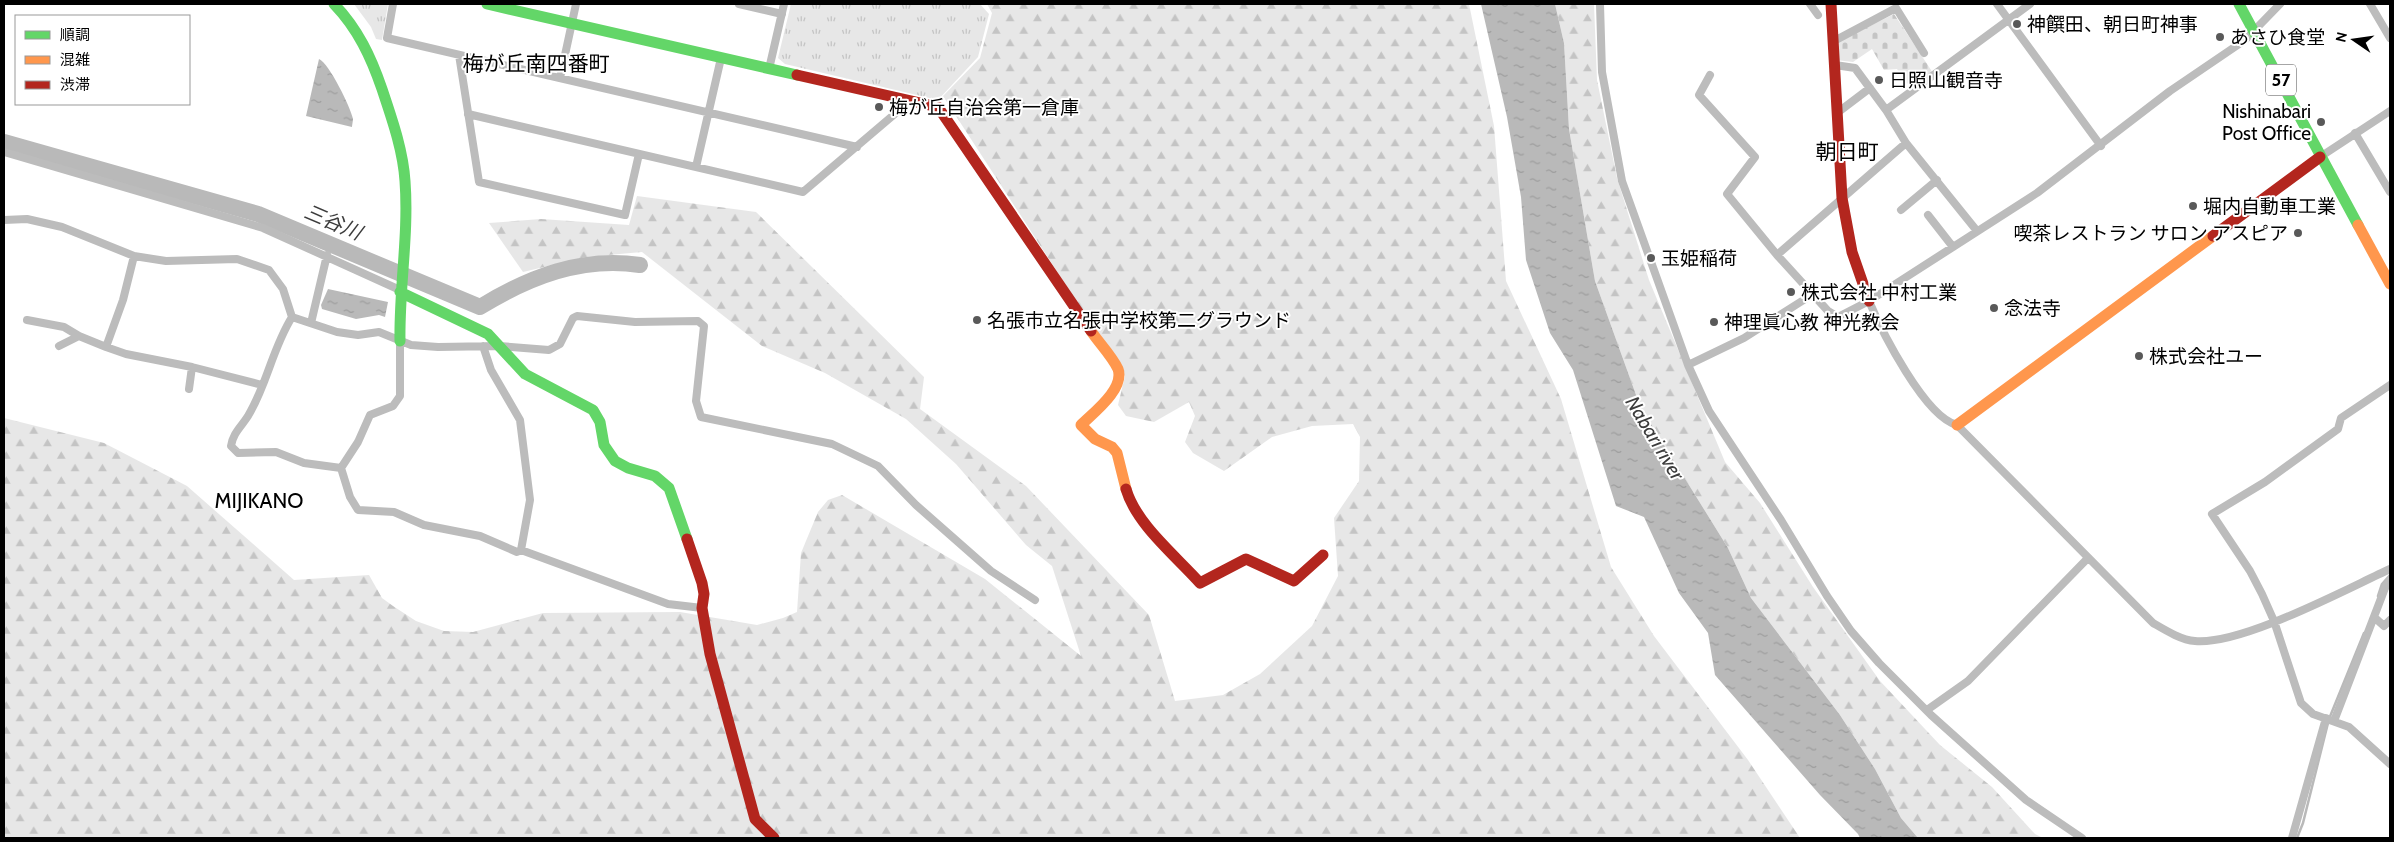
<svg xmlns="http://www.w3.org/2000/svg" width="2394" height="842" viewBox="0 0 2394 842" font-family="Cabin,'Noto Sans JP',sans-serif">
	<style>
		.forest { fill: url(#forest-firs) }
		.cemetery { fill: url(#cemetery-stones) }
		.park { fill: url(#park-tufts) }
		.water { fill: url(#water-ripples) }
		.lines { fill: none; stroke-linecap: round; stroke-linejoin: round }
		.stream { stroke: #b9b9b9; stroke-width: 2.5 }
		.river { stroke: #b9b9b9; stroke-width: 16 }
		.street { stroke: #bcbcbc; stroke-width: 8 }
		.fast { stroke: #63d668; stroke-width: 11 }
		.slow { stroke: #ff974d; stroke-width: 11 }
		.jam { stroke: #b3261e; stroke-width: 11 }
		.poi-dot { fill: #595959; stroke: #fff; stroke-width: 2 }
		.labels { text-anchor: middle; stroke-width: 4; stroke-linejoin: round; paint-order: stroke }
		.shield { fill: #fff; stroke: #4c4c4c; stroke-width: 1 }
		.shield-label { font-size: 18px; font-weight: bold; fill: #000 }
		.poi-label { font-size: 19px; fill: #000; stroke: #fff; text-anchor: start }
		.water-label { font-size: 20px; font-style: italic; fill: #3c3c3c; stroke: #fff }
		.quarter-label { font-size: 21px; fill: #000; stroke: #fff }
	</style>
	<defs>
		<pattern id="forest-firs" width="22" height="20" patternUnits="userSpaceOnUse" patternTransform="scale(1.25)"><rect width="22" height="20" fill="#e7e7e7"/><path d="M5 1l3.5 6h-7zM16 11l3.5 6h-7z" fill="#c4c4c4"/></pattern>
		<pattern id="cemetery-stones" width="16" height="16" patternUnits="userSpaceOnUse" patternTransform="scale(1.25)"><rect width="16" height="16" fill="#e7e7e7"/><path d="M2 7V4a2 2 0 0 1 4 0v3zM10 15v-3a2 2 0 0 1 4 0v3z" fill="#c4c4c4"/></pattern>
		<pattern id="park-tufts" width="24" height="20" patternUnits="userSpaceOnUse" patternTransform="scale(1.25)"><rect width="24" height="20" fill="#e7e7e7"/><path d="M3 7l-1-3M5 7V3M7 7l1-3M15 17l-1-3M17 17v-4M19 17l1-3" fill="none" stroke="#c4c4c4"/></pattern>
		<pattern id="water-ripples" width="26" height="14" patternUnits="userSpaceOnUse" patternTransform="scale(1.25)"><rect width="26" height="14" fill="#b9b9b9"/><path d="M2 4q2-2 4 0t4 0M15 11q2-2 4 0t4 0" fill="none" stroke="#9d9d9d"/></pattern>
	</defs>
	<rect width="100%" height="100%" fill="#fff"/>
	<path class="forest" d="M987,4h482l25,122 12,155 55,118 50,168 43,69 94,124 52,78h-1796v-420l100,25 83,43 107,94 75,-5 13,23 11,8 23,15 28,10 29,1 70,-19 137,-1 77,13 26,-7 14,-6 4,-59 17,-41 10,-12 14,-5 143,84 96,77 -29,-90 -26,-21 -70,-81 -50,-45 -81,-46 -63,-27 -120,-94 -56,5 -63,15 -34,-49 52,-4 88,6 8,-29 119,16 168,165 -4,32 106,77 123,129 26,86 48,-6 37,-21 52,-48 26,-50 -4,-58 25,-37 1,-44 -7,-13 -41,2 -40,11 -48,34 -31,-18 -8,-11 10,-26 -6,-14 -35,20 -28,-6 -8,-11 7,-29 -182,-280 37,-38 12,-45z
		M1555,4h39l3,76 20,98 32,102 76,182 35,41 53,84 67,94 60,64 52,42 43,47 8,4h-125l-17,-20 -26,-49 -35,-54 -89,-117 -23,-50 -88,-142 -45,-125 -26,-152 -5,-86z"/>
	<path class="cemetery" d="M1894,14l39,59 -19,12 -8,-2 -9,-14 -13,1 -12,-21 -19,13 -17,-2v-17z"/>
	<path class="park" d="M354,4h34l-6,36 -6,-1 -5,-12z
		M791,4h189l9,10 -11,43 -40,43 -153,-36 -7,-6z"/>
	<path class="water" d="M1481,4h74l9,39 5,86 26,152 45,125 88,142 23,50 89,117 35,54 26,49 17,20h-58l-2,-4 -38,-39 -105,-120 -7,-42 -29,-40 -35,-76 -28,-11 -43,-136 -23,-37 -24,-73 -5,-63 -14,-80z
		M319,59c10,4 32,49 34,60 0,2 -1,6 -1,8l-46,-11z
		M328,289l60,13 -3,15 -6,-2 -23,4 -34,-10 -1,-4z"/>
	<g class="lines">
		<path class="stream" d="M2378,596l4,-12 8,-9
			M2297,838l6,-15 26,-104 35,-86"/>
		<path class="river" d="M4,142l254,72 222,93c49,-30 102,-51 160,-42"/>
		<path class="street" d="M393,4l-6,34 470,109
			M739,4l43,10
			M1600,4l2,68 20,109 66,184 21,46 72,109 46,76 24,35 28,32 52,52 95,85 56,38
			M1810,4l8,11
			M1997,4l104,142
			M2370,4l20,34
			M1834,41l62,-33 28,45
			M459,55l20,127 146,33 14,-61
			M1835,65l20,3 31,42 20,33 71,88
			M769,69l15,-65
			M1710,75l-11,20 56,62 -28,37 50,61 51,56 10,6 31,-16 168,-108 133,-102 75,-51 35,-36
			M560,78l16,-74
			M1886,110l144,-106
			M1837,113l33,-25
			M468,114l335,78 107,-91
			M2355,133l35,59
			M4,152l259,76 137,62
			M2320,157l70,-46
			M696,167l25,-109
			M1901,210l36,-30
			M1928,215l25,32
			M4,220l23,-1 35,8 72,29 32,5 71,-2 32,11 14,19 9,28c-20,32 -25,68 -44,99 -7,11 -15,17 -17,30l7,7 38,-1 28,11 37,5
			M1777,255l129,-112
			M1869,301c13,31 56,116 88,124l196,198c12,7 28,17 42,18 47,4 149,-51 195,-72
			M292,317l45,15 21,3 21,-3 32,13 27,2 61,-1 50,4 11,-6 13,-26 4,-2 58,6 63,-1 6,5 -8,75 5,16 131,27 46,22 38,39 75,66 44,29
			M27,320l37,7 15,9
			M311,323l16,-68
			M59,346l20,-10 27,11 17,-47 11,-44
			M483,346l8,24 29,50 10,80 -9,50
			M106,347l20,7 66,13 70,18
			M1688,365l56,-27 69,-44
			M2390,385l-49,33 -3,11 -73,53 -53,32 38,57 12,23 12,27 27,82 12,11 36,13 41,37
			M189,389l3,-22
			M341,468l9,29 8,13 36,2 30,13 56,11 37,16 4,-2 147,54 34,4
			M341,468l17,-26 12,-27 23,-9 7,-10v-55
			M2374,617l10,9 6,-6
			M1927,710l41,-29 119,-122
			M2334,721l51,-133 5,-7
			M2292,838l34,-120"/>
		<path class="fast" d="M334,4c24,25 37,53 48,85 10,30 21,61 23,92 4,53 -6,107 -5,160
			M487,4l310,71
			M2239,4l119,221
			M400,292l88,42 37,40 68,36 7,12 4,23 11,16 13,7 27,8 14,12 18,51"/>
		<path class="slow" d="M2358,225l32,59
			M1091,331c8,12 21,25 27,38 7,20 -25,44 -37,56l14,14 17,8 5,6 9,36
			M1957,425l256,-189"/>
		<path class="jam" d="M1831,4l11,194 10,54 17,49
			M797,75l141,32 153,224
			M2213,236l107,-79
			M1126,489c10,35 50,67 74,94l46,-24 48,22 29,-26
			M687,539l15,44 2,11 -2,14 8,46 45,165 19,19"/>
	</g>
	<g class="poi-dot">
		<circle cx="2017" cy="24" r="5"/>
		<circle cx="2220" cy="37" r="5"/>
		<circle cx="1879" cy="80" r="5"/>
		<circle cx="879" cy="107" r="5"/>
		<circle cx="2321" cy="122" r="5"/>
		<circle cx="2193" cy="206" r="5"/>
		<circle cx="2298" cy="233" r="5"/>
		<circle cx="1651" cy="258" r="5"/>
		<circle cx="1791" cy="292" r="5"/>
		<circle cx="1994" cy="308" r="5"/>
		<circle cx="977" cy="320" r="5"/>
		<circle cx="1714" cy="322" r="5"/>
		<circle cx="2139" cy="356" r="5"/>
	</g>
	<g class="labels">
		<rect class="shield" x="2266" y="64.5" width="30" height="31" rx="4"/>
		<g class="shield-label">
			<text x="2281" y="86">57</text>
		</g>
		<g class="poi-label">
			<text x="2027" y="31">神饌田、朝日町神事</text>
			<text x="2230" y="44">あさひ食堂</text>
			<text x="1889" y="87">日照山観音寺</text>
			<text x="889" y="114">梅が丘自治会第一倉庫</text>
			<text x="2311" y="118" text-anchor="end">Nishinabari<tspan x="2311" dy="22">Post Office</tspan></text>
			<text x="2203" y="213">堀内自動車工業</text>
			<text x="2288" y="240" text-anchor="end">喫茶レストラン サロン アスピア</text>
			<text x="1661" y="265">玉姫稲荷</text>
			<text x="1801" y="299">株式会社 中村工業</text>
			<text x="2004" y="315">念法寺</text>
			<text x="987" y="327">名張市立名張中学校第二グラウンド</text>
			<text x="1724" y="329">神理眞心教 神光教会</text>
			<text x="2149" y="363">株式会社ユー</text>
		</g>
		<g class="water-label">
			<text transform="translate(333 222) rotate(23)" y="7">三谷川</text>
			<text transform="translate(1655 438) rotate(59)" y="7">Nabari river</text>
		</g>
		<g class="quarter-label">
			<text x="536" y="71">梅が丘南四番町</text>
			<text x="1847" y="159">朝日町</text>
			<text x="259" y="508">MIJIKANO</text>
		</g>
	</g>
	<rect width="2394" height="842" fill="none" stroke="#000000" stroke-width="10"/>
	<rect x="15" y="15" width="175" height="90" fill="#ffffff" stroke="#999999"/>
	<rect x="25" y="31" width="25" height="8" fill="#63d668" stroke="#999999"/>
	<text x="60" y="40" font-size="15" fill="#000000">順調</text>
	<rect x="25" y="56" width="25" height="8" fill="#ff974d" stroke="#999999"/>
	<text x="60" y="65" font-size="15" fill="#000000">混雑</text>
	<rect x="25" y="81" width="25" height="8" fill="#b3261e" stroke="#999999"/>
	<text x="60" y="90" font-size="15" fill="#000000">渋滞</text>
	<g transform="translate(2354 40) rotate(283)" stroke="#ffffff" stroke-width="4" paint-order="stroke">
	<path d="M0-4L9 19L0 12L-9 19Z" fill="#000000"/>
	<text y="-8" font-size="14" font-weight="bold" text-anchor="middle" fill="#000000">N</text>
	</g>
</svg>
